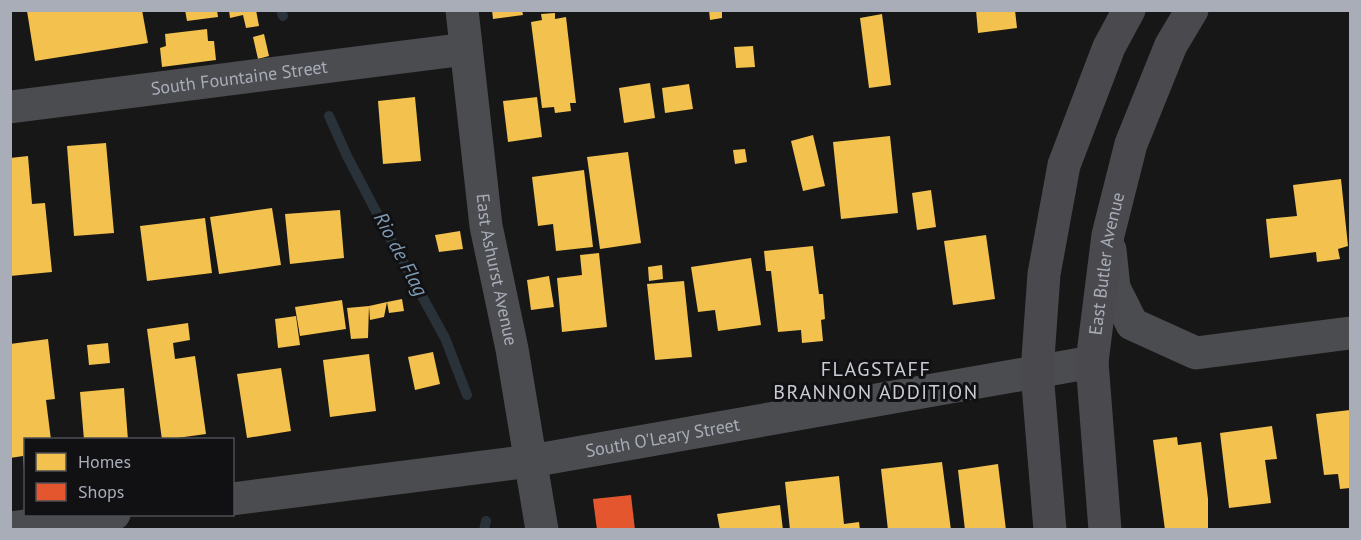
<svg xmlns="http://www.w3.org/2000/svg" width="1361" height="540" viewBox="0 0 1361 540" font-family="'PT Sans',sans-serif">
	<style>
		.homes { fill: #f2c14e }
		.shops { fill: #e4572e }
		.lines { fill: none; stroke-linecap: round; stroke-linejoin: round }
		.stream { stroke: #2a3239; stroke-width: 10 }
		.street { stroke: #4b4c50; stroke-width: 33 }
		.secondary { stroke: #4a4a4e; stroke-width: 33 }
		.labels { text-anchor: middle; stroke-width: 6; stroke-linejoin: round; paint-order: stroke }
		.street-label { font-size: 18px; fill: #a8adb8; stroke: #111113 }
		.water-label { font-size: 20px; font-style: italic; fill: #7f9bb3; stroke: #111113 }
		.neighbourhood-label { font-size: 20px; letter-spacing: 1.5px; fill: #c9ccd4; stroke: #111113 }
	</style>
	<rect width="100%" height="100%" fill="#171717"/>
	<path class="homes" d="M142,10l6,33 -113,18 -8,-50z
		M185,10h32l1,7 -31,4z
		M229,10h27l3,16 -13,2 -3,-13 -13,3z
		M492,10h30l1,5 -30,4z
		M709,10h13v8l-12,2z
		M976,10h39l2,18 -39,5z
		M555,13v6l11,-2 10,86h-6l1,8 -16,2 -1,-6 -12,1 -11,-86 11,-2 -1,-6z
		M882,14l9,71 -22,3 -9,-70z
		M207,29l1,12h6l2,19 -54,7 -2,-19 6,-2 -1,-12z
		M264,34l5,22 -11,3 -5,-22z
		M753,46l2,21 -19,1 -2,-21z
		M650,83l5,35 -31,5 -5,-35z
		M689,84l4,25 -28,4 -3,-25z
		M415,97l6,64 -38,3 -5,-63z
		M537,97l5,40 -34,5 -5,-41z
		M813,135l12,51 -22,5 -12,-50z
		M890,136l8,77 -57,6 -8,-77z
		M106,143l8,90 -40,3 -7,-90z
		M745,149l2,13 -12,2 -2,-14z
		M628,152l13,91 -41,6 -13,-92z
		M28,156l4,48 13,-1 7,69 -42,4v-118z
		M584,170l9,77 -37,4 -3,-27 -15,2 -6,-49z
		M1341,179l7,67 -10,3 2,10 -23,3 -1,-10 -46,6 -4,-39 31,-3 -4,-31z
		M931,190l5,37 -19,3 -5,-37z
		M272,208l9,57 -62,9 -9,-57z
		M340,210l4,48 -54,6 -5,-50z
		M205,218l7,55 -65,8 -7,-55z
		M460,231l3,18 -24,3 -4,-17z
		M986,235l9,64 -42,6 -9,-64z
		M813,246l6,48h4l2,25 -4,1 2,21 -21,2 -1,-13 -23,2 -7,-61h-5l-2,-20z
		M599,253l8,74 -45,5 -5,-54 25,-3 -2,-20z
		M751,258l10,67 -43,6 -3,-21 -17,2 -7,-45z
		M662,265l1,14 -14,2 -1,-14z
		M549,276l5,31 -23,3 -4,-30z
		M684,281l8,76 -37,3 -8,-76z
		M402,299l2,12 -15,2 -2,-11z
		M342,300l4,29 -46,7 -5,-29z
		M387,302l-3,15 -14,3 -1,-14z
		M369,306l-1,32 -17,1 -4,-31z
		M296,316l4,29 -22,3 -3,-29z
		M188,323l2,17 -17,3 2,16 20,-3 11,78 -44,6 -15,-111z
		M48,339l7,60 -9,1 5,40h-25l-2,28 -1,-12 -13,2v-114z
		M108,343l2,20 -21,2 -2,-20z
		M433,352l7,32 -25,6 -7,-33z
		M369,354l7,57 -46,6 -7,-57z
		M281,368l10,63 -44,7 -10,-64z
		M124,388l4,52h-44l-4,-48z
		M1350,410v78l-10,1 -2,-15 -14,1 -8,-61z
		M1272,426l5,33 -12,1 6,43 -42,5 -9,-75z
		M1177,437l1,8 23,-3 7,57v29l-43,2 -12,-90z
		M942,462l9,68h-63l-7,-61z
		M998,464l8,66h-41l-7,-60z
		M839,476l5,48 15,-2 1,8h-70l-5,-48z
		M780,505l3,25h-63l-3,-16z"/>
	<path class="shops" d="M631,495l4,35h-38l-4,-31z"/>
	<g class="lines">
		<path class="stream" d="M281,10l2,6
			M329,116l18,40 43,82 55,100 22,57
			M484,530l2,-9"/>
		<g class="street">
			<path id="s1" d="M462,10l24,216 26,123 30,181"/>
			<path id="s2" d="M10,107l456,-58"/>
			<path d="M1110,250l4,38 18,36 64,29 154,-20"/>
			<path id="s3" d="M232,499l299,-38 561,-99"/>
			<path d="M10,528l104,-14"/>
		</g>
		<g class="secondary">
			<path d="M1050,530l-13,-158 7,-98 20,-109 45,-118 20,-37"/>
			<path id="s4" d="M1105,530l-13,-168 16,-127 23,-91 40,-99 21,-35"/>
		</g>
	</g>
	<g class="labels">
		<g class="street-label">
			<text dy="6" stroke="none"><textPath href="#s2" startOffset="231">South Fountaine Street</textPath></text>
			<text dy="6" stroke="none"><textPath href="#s4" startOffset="268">East Butler Avenue</textPath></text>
			<text dy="6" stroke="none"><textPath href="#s1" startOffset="262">East Ashurst Avenue</textPath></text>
			<text dy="6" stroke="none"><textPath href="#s3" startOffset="435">South O'Leary Street</textPath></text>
		</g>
		<g class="water-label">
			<text transform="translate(401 254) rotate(62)" y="7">Rio de Flag</text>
		</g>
		<g class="neighbourhood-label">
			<text x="876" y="376">FLAGSTAFF<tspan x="876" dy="23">BRANNON ADDITION</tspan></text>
		</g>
	</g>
	<rect width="1361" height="540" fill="none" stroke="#a8adb8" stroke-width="24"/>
	<rect x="24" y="438" width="210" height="78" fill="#111113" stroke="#4d4f55" stroke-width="1.5"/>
	<rect x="36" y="453" width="30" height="18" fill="#f2c14e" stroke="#4d4f55" stroke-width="1.5"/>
	<text x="78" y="468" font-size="18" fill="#a8adb8">Homes</text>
	<rect x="36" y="483" width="30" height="18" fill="#e4572e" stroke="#4d4f55" stroke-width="1.5"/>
	<text x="78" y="498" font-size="18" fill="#a8adb8">Shops</text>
</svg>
